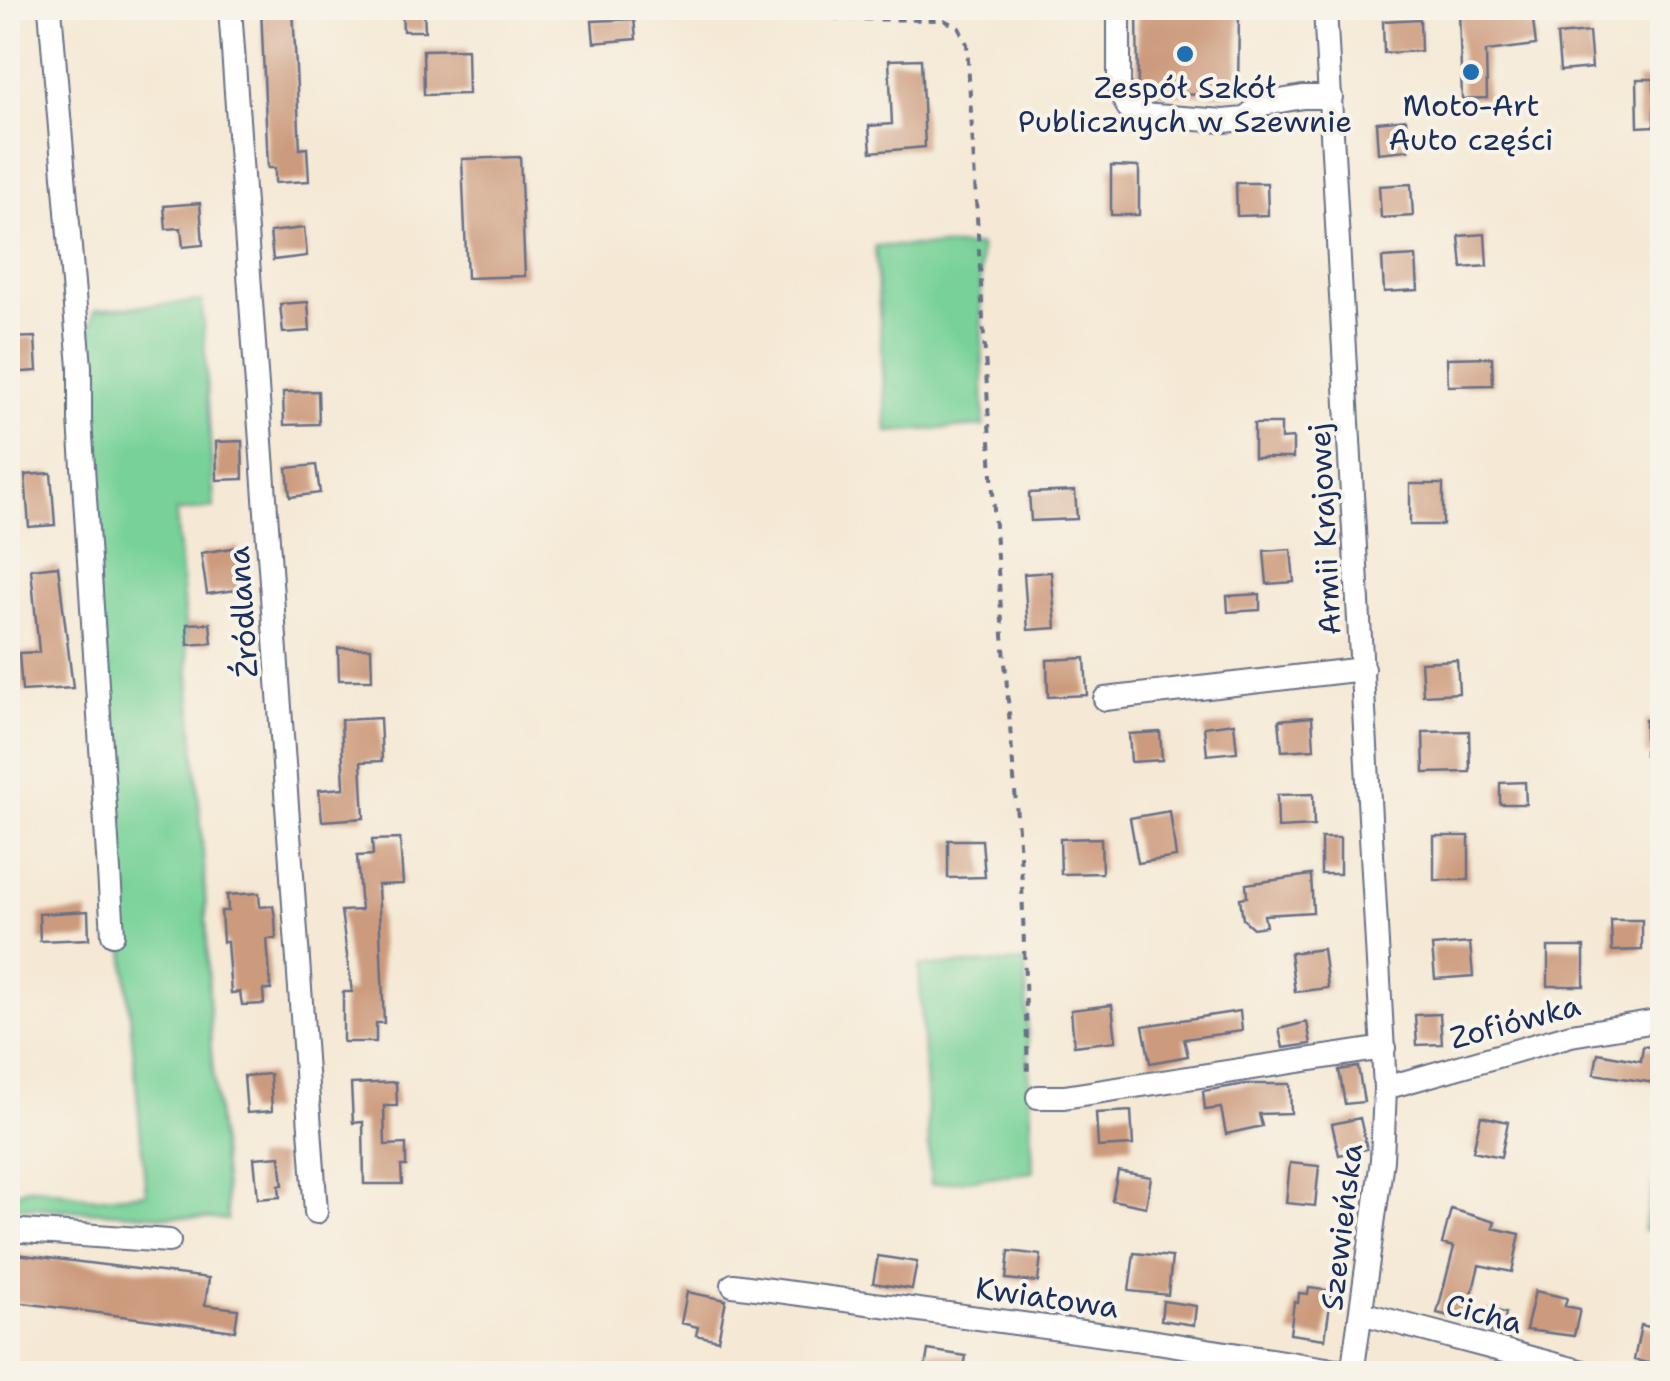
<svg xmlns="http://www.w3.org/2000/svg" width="1670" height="1381" viewBox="0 0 1670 1381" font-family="'Shantell Sans',sans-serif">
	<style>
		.green { fill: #78d298; stroke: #4a807b; stroke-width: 2.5 }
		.building { fill: #cc9a7c }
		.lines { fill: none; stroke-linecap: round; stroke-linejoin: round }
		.minor-casing { stroke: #677088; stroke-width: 26 }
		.path { stroke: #677088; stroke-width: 4; stroke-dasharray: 8 8; stroke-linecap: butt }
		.minor { stroke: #fff; stroke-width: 22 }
		.poi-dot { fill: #1f6fb2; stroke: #f7f3e8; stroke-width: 4 }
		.labels { text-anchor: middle; stroke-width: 8; stroke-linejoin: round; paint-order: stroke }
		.poi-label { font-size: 30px; fill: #1b2f5e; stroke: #f7f3e8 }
		.street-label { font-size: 30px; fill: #1b2f5e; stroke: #f7f3e8 }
	</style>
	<rect width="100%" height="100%" fill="#f7f3e8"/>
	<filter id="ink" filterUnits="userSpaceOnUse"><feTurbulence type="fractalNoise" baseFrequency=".01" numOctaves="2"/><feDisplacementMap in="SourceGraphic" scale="20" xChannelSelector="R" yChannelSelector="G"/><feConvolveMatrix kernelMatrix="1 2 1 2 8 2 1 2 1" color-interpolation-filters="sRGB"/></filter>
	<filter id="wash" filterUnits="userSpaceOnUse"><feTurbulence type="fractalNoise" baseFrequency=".0048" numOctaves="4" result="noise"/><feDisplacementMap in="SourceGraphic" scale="40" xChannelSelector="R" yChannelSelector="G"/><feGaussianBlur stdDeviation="2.25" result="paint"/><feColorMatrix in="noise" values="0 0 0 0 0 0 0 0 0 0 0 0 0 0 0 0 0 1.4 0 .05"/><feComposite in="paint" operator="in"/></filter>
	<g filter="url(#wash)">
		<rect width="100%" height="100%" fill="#f5e9d5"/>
		<path class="green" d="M875,246h105l4,180 -97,6z
			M202,301l12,207 -38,4 28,354 7,184 17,170 -220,-14v-10l19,-8h13l54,10 52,-5 -36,-402 -14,-215 -8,-239 7,-27z
			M1025,962l8,210 -102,12 -12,-218z
			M1662,1146v88l-19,-4z"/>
		<g id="blocks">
			<path class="building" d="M261,8h32l7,141 7,-1 2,33 -34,2v-15h-7z
				M402,8h22l1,23h-22z
				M1137,8h102l-1,87 -100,-1z
				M1485,11v7l47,-6 4,33 -50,6 1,47 -25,1 -3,-87z
				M634,19l2,20 -42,4 -2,-22z
				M1420,19l1,32 -37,2 -1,-32z
				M1589,32l3,36 -32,3 -3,-36z
				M467,49l1,45 -44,1 -1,-45z
				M921,59l4,88 -54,5 -2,-26 23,-2 -3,-64z
				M1637,79h17v47l-16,1z
				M1406,119l2,31 -30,3 -2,-31z
				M520,157l5,119 -58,2 -5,-119z
				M1111,166l28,1v48h-28z
				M1236,183h31l1,32 -31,1z
				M1411,184l2,32 -32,2 -2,-32z
				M200,203l3,42 -20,2 -2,-19 -15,1 -2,-23z
				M304,228l3,28 -34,4 -3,-28z
				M1485,234l2,32 -25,2 -3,-32z
				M1416,256l2,34 -34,2 -2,-34z
				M308,302l2,29 -27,2 -3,-29z
				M35,337l2,34 -29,2v-35z
				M1492,357l1,28 -45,1 -1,-28z
				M318,391l1,33 -35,1 -1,-33z
				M1254,424h27v15l12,-1v20h-39z
				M242,441l1,38 -26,1 -1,-38z
				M316,465l4,28 -30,4 -3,-29z
				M51,473l4,52 -26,2 -4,-52z
				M1410,484h33v41h-33z
				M1075,491l2,28 -46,2 -2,-28z
				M238,547l6,42 -37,5 -6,-41z
				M1291,549l3,33 -27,2 -3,-33z
				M58,566l15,122 -51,3 -3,-38 20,-1 -8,-83z
				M1051,572l5,56 -28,2 -4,-56z
				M1260,594v16l-32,2 -1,-16z
				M210,623l2,20 -24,2 -1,-21z
				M338,648h33l1,32h-33z
				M1085,658l2,37 -39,2 -1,-37z
				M1457,660l2,33 -36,2 -2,-33z
				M1312,717l2,32 -32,2 -3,-31z
				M380,718l2,43 -21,1 3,56 -42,3 -3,-31 25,-2 -3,-68z
				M1645,720h17v35h-17z
				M1234,723l3,29 -30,3 -3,-28z
				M1469,731l1,41 -46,1 -1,-41z
				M1160,732l2,28 -31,2 -2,-28z
				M1525,782l1,22h-26v-21z
				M1313,794l1,32 -36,2 -1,-33z
				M1170,811l6,46 -38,6 -8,-45z
				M1434,836h35v44h-35z
				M1101,838l1,35 -41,1 -1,-35z
				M1321,838h19v36h-19z
				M400,839l3,45 -25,1 6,138h-8v19h-33v-50h9l-11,-81 20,-1 -4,-54 16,-1 -1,-15z
				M948,840h34l3,37 -37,1z
				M1311,875l2,37 -49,3 2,11 -13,2 -10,-9 -3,-21 7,-1 -1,-13z
				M259,893l1,14 13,-1 2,11 1,22h-9l4,51h-8l1,14 -22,1 -2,-13 -9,1 -4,-51h-4l-2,-31h7l-1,-16z
				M88,911l1,28 -49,2 -1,-27z
				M1611,920h31v30l-30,1z
				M1470,943l3,33 -38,3 -3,-33z
				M1548,947h36v39h-36z
				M1323,949l5,39 -33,4 -5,-39z
				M1112,1005l4,36 -42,5 -3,-36z
				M1240,1011l2,20 -58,8 4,17 -38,7 -7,-37z
				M1440,1014l2,30 -25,1 -2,-30z
				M1307,1022l4,22 -28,4 -4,-19z
				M1643,1046l19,3v35l-68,-10 4,-21 43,8z
				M1358,1067l6,35 -19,2 -6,-34z
				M270,1074l2,37 -25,2 -3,-37z
				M396,1082l1,24h-13l1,39 21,-1v22h-5l1,18h-38l-1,-62 -10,1 -2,-39z
				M1246,1084h44l1,29 -32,1 3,12 -36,8 -5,-26 -16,2 -2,-19z
				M1131,1111l2,34 -35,2 -2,-34z
				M1481,1116l27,6 -7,35 -28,-6z
				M1360,1118l7,31 -28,6 -7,-31z
				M280,1156l3,29h-4l1,12 -22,2 -4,-41z
				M1290,1163l29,3 -4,40 -29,-3z
				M1118,1171l33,6 -5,30 -34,-7z
				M1451,1209l44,13 -2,6 27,6 -8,38 -33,-7 -13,55 -29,-7 17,-66 -12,-3z
				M1009,1251l32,4 -3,27 -32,-3z
				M8,1253l201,25 -4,27 33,4 -3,22 -227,-30z
				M1134,1253l38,4 -4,38 -39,-4z
				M878,1256l39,6 -5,27 -39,-6z
				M1309,1288l23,3 -7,48 -35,-5 4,-32 4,1 1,-10 9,1z
				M1535,1291l32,7 -2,8 15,3 -6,27 -48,-6z
				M687,1292l39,8 -8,40 -22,-5 2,-8 -17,-4z
				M1163,1301l33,5 -2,19 -33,-5z
				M1488,1310l18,3 -4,22 -17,-5z
				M1641,1325l21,5v36l-28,-6z
				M928,1350l38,6 -3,18h-39z"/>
		</g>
	</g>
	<g filter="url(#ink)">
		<use href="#blocks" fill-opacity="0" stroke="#677088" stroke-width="2.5"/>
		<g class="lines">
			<g class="minor-casing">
				<path id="minor" d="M50,8l30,359v53l33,514
					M230,8l86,1204
					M1119,8v83l9,16 12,8 84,6 20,-2 19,-15 40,-7h28
					M1325,8l60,1080 -3,72 -30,214
					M1105,699l258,-30
					M1385,1088l186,-53 91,-15
					M1038,1097h26l320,-49
					M8,1230l161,11
					M733,1285l424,57 195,31
					M1361,1313l230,61"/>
			</g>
			<path class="path" d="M820,8l6,8 12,3 106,1 15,8 8,16 29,500 26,338 6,194"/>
			<use href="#minor" class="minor"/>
		</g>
	</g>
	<g class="poi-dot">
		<circle cx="1185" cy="54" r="10"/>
		<circle cx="1471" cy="72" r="10"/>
	</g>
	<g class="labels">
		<g class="poi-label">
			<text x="1185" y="98">Zespół Szkół<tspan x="1185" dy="34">Publicznych w Szewnie</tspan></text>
			<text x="1471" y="116">Moto-Art<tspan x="1471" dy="34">Auto części</tspan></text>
		</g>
		<g class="street-label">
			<text transform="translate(1325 529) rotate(-93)" y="10">Armii Krajowej</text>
			<text transform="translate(243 612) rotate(-94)" y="10">Źródlana</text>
			<text transform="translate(1515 1022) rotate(-15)" y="10">Zofiówka</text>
			<text transform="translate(1342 1227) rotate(-83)" y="10">Szewieńska</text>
			<text transform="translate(1047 1298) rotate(8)" y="10">Kwiatowa</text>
			<text transform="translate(1484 1314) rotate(15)" y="10">Cicha</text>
		</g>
	</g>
	<rect width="1670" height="1381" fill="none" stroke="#f7f3e8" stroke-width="40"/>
</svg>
